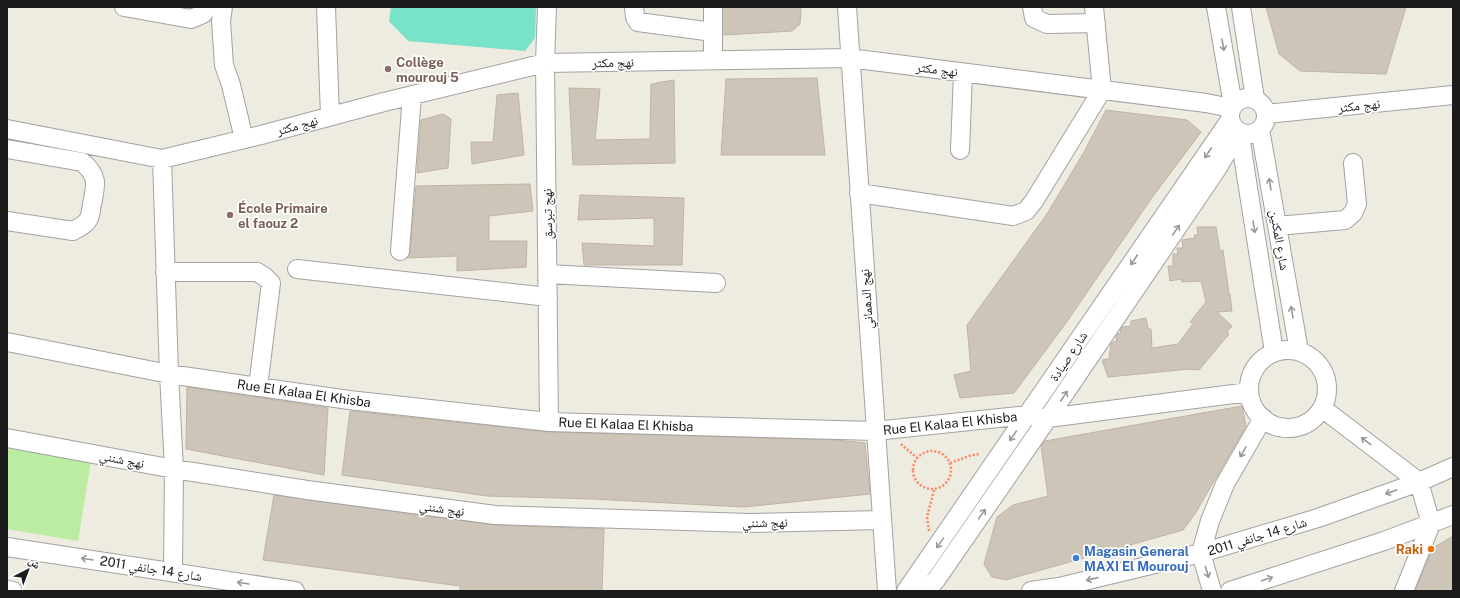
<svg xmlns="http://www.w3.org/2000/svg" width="1460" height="598" viewBox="0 0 1460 598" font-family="'Public Sans','Noto Naskh Arabic',sans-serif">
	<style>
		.grass { fill: #bceca2 }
		.pitch { fill: #78e3c8 }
		.building { fill: #cec5b9; stroke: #c0b3a2 }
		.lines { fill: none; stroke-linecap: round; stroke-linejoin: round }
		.minor-casing { stroke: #a2a2a2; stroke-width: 20 }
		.path { stroke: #ff8660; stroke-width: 2.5; stroke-dasharray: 2 2; stroke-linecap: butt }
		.minor { stroke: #fff; stroke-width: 18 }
		.oneway { stroke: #989898 }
		.education-dot { fill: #8d6e63; stroke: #fff; stroke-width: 1.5 }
		.food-dot { fill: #e8710a; stroke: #fff; stroke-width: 1.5 }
		.shop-dot { fill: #3f7fe0; stroke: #fff; stroke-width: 1.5 }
		.labels { text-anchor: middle; stroke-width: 3.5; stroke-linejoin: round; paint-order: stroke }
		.education-label { font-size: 13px; font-weight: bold; fill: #785e54; stroke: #fff; text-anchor: start }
		.street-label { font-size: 13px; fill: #1b1b1b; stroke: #fff }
		.food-label { font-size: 13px; font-weight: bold; fill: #c56008; stroke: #fff; text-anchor: end }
		.shop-label { font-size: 13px; font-weight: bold; fill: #366cbe; stroke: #fff; text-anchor: start }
	</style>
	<rect width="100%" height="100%" fill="#eeebe0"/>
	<path class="grass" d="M7,446l84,15 -13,80 -71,-12z"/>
	<path class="pitch" d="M391,7h145l-1,31 -10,13 -117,-10 -19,-20z"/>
	<path class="building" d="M724,7h77l-1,17 -8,7 -68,4z
		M1266,7h140l-20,67 -86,-3 -21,-17z
		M817,78l8,77h-104l5,-76z
		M674,80l1,83 -102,2 -4,-77 31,1 -5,51 55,-1 1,-55z
		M518,93l6,62 -52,9 -1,-22h22l4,-47z
		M1106,110l81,10 14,12 -50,67 -85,124 -52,70 -54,5 -6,-23 17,-4 -4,-46 80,-111 37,-62z
		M443,114l8,5 -3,49 -31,5 4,-53z
		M530,184l3,27 -44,5v25h38l-1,26 -69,4v-15l-50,2 3,-6 6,-66z
		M580,195l104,3 -2,67h-98l-2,-22 72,3v-28l-76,2z
		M1197,227h19l4,24 3,-1 6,44h1l2,17 -15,1 15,14 -5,6 2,2 -30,36 -9,-1 -82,8 -6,-17 7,-1 2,-15 2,-2 4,-1 -1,-4 2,-3 3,-1 -1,-3 2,-3 9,-1v-5l15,-3 2,11h3l1,19 26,-4 15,-20 -3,-2 16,-20 -5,-21 -19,1 -1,-3 -11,2 -2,-15h5v-12h5l-1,-6h6l-1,-8 13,-2 -1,-3h4z
		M187,387l141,21 -4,67 -138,-26z
		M1242,406l4,20 -51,88 -12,16 -177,50 -14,-3 -8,-13 13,-47 16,-12 35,-9 -7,-50 4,-5z
		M350,411l199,21 287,8 29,3 5,51 -126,13 -151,-8 -106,-3 -145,-21z
		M274,495l220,30 110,4 -2,62h-142v-5l-197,-26z
		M1453,536v55h-38l18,-43z"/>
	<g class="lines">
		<g class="minor-casing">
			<path id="minor" d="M124,7l67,12 12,-5 4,-7
				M223,7l-2,14 3,44 7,20 13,54
				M326,7l4,109
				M547,7l-2,56 4,359
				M634,7l1,10 3,5 75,10
				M847,7l40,584
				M1032,7l2,11 13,6 49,-1
				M1216,7l17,98
				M1241,7l14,92
				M713,60v-53
				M1230 116a18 18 0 1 1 36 0a18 18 0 1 1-36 0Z
				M1266,114l187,-19
				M7,129l155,30 99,-24 123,-33 161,-39 304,-5 357,45 25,5
				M1260,129l39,222
				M1240,133l3,23 31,196
				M7,149l75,13c17,14 14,23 10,42 -1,5 -1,12 -4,16 -3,5 -10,8 -15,11l-66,-10
				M960,150l3,-77
				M162,159l7,215 5,95 -1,103
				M859,193l154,23 13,-5 8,-10 68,-111 -8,-83
				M1277,226l68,-6 8,-7 4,-9 -4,-41
				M400,251l12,-156
				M297,269l251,28
				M165,272h92l8,5 6,6 -13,104
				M548,274l168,9
				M7,342l162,32 180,26 200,22 326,9 153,-16 20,3 201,-26
				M1249 389a39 39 0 1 1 78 0a39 39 0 1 1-78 0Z
				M1322,408l97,74 12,42 -27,67
				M7,438l167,31 133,21 188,25 255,8 132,-3
				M7,547l288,44
				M7,590l6,1
				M906,591l324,-471
				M926,591l10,-11 112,-162 169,-249 22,-37
				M1031,591l28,-4 142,-34 117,-35 101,-36 34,-15
				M1212,591l-11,-38 9,-32 15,-37 38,-66
				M1230,591l154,-50 69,-26"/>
		</g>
		<path class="path" d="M901,444l16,14
			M913 470a19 19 0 1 1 38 0a19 19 0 1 1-38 0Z
			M950,463l22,-8 8,-1
			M929,531l-2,-14 7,-27"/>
		<use href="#minor" class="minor"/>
	</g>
	<defs><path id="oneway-shaft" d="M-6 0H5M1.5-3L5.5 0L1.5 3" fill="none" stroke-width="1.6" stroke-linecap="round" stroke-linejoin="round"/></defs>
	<g class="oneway">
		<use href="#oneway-shaft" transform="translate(1223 45) rotate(80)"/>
		<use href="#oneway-shaft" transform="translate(1208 153) rotate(124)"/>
		<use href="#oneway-shaft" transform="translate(1270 184) rotate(-100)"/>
		<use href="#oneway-shaft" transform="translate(1254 227) rotate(81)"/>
		<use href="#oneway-shaft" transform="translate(1176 230) rotate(-56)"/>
		<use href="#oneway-shaft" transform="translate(1134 260) rotate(124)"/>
		<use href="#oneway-shaft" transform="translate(1292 312) rotate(-100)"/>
		<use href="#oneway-shaft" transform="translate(1064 396) rotate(-56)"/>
		<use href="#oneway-shaft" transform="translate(1013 436) rotate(124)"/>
		<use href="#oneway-shaft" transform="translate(1366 441) rotate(-143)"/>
		<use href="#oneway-shaft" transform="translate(1243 452) rotate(120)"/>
		<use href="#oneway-shaft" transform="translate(1391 492) rotate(161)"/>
		<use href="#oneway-shaft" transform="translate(982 514) rotate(-55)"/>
		<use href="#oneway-shaft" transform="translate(940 543) rotate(125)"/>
		<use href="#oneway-shaft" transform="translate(87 559) rotate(-171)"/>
		<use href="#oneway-shaft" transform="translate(1207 572) rotate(73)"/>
		<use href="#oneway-shaft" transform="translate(1092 579) rotate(167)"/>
		<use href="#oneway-shaft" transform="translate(1267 579) rotate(-18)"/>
		<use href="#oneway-shaft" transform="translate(243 583) rotate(-171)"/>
	</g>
	<g class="education-dot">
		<circle cx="388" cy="69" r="4"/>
		<circle cx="230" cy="215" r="4"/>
	</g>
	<circle class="food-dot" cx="1431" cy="549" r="4"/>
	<circle class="shop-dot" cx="1076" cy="558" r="4"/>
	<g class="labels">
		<g class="education-label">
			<text x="396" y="67">Collège<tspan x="396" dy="15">mourouj 5</tspan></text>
			<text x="238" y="213">École Primaire<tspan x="238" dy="15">el faouz 2</tspan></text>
		</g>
		<g class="street-label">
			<text transform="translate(613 62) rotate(-1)" y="5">نهج مكثر</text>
			<text transform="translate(937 69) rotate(7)" y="5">نهج مكثر</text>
			<text transform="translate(1359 105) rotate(-6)" y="5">نهج مكثر</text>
			<text transform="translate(297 125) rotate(-15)" y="5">نهج مكثر</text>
			<text transform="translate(547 214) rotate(-91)" y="5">نهج تبرسق</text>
			<text transform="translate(1280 240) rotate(80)" y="5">شارع المكنين</text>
			<text transform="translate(866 299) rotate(-94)" y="5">نهج الدهماني</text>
			<text transform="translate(1068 356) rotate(-56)" y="5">شارع صيادة</text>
			<text transform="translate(304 393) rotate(8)" y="5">Rue El Kalaa El Khisba</text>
			<text transform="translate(950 423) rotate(-6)" y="5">Rue El Kalaa El Khisba</text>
			<text transform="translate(626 424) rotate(2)" y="5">Rue El Kalaa El Khisba</text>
			<text transform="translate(122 459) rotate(11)" y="5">نهج شنني</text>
			<text transform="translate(442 508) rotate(8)" y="5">نهج شنني</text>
			<text transform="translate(765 522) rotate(-1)" y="5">نهج شنني</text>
			<text transform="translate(1257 536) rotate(-17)" y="5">شارع 14 جانفي 2011</text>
			<text transform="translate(151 568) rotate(9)" y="5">شارع 14 جانفي 2011</text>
		</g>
		<g class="food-label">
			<text x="1423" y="554">Raki</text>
		</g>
		<g class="shop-label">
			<text x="1084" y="556">Magasin General<tspan x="1084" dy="15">MAXI El Mourouj</tspan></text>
		</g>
	</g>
	<rect width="1460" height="598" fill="none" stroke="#1b1b1b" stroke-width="16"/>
	<g transform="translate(28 570) rotate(42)" stroke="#ffffff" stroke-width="3" paint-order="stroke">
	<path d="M0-3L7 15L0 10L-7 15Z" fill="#1b1b1b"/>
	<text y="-6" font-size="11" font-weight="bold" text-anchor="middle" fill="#1b1b1b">ش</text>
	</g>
</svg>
